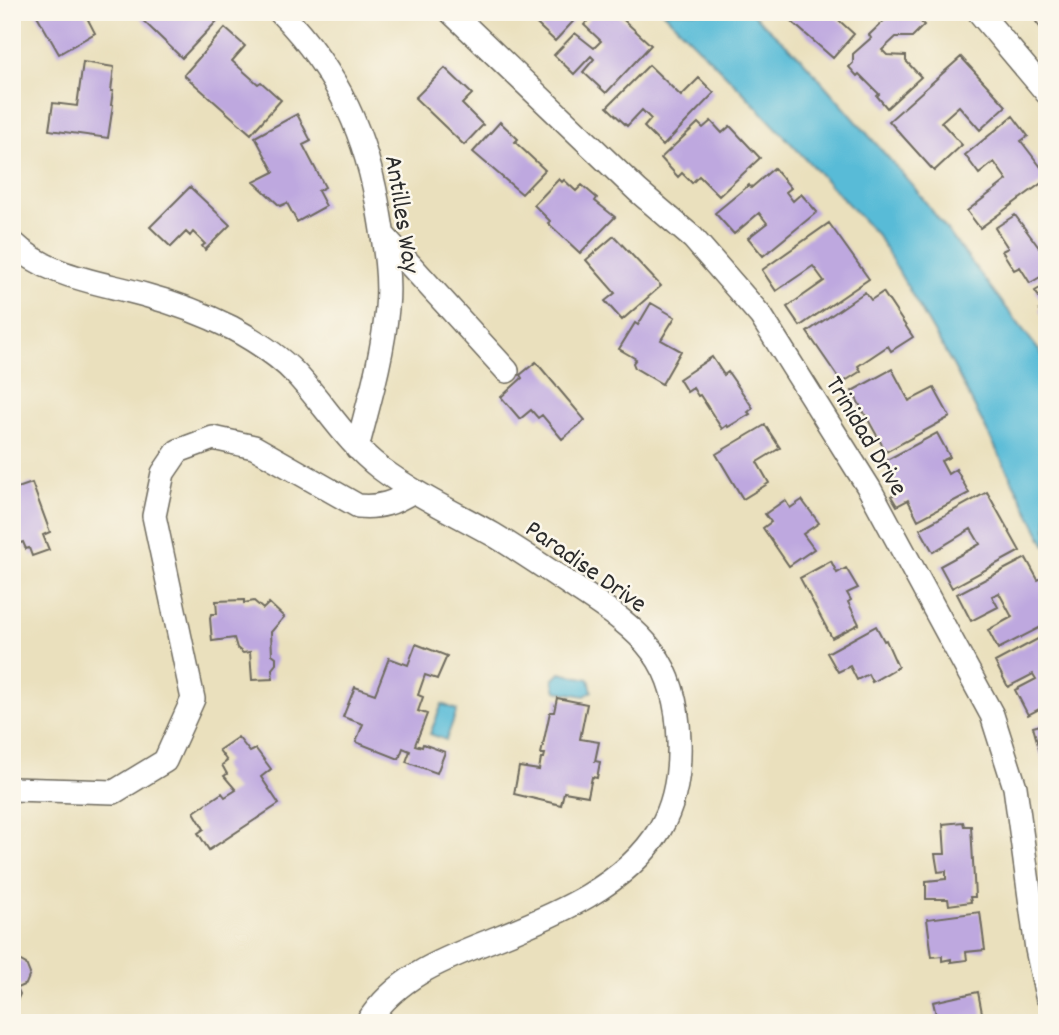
<svg xmlns="http://www.w3.org/2000/svg" width="1059" height="1035" viewBox="0 0 1059 1035" font-family="Dekko,sans-serif">
	<style>
		.water { fill: #59bbd7; stroke: #427381; stroke-width: 2 }
		.building { fill: #bea8df }
		.lines { fill: none; stroke-linecap: round; stroke-linejoin: round }
		.minor-casing { stroke: #6e6a5e; stroke-width: 26 }
		.minor { stroke: #fff; stroke-width: 23 }
		.labels { text-anchor: middle; stroke-width: 5; stroke-linejoin: round; paint-order: stroke }
		.street-label { font-size: 26px; fill: #2b2b2b; stroke: #fbf7ec }
	</style>
	<rect width="100%" height="100%" fill="#fbf7ec"/>
	<filter id="ink" filterUnits="userSpaceOnUse"><feTurbulence type="fractalNoise" baseFrequency=".0143" numOctaves="2"/><feDisplacementMap in="SourceGraphic" scale="14" xChannelSelector="R" yChannelSelector="G"/><feConvolveMatrix kernelMatrix="1 2 1 2 8 2 1 2 1" color-interpolation-filters="sRGB"/></filter>
	<filter id="wash" filterUnits="userSpaceOnUse"><feTurbulence type="fractalNoise" baseFrequency=".00686" numOctaves="4" result="noise"/><feDisplacementMap in="SourceGraphic" scale="28" xChannelSelector="R" yChannelSelector="G"/><feGaussianBlur stdDeviation="1.57" result="paint"/><feColorMatrix in="noise" values="0 0 0 0 0 0 0 0 0 0 0 0 0 0 0 0 0 1.4 0 .05"/><feComposite in="paint" operator="in"/></filter>
	<g filter="url(#wash)">
		<rect width="100%" height="100%" fill="#eae0bd"/>
		<path class="water" d="M663,12h87l50,45 113,129 134,175v187l-93,-181 -76,-131 -137,-146z
			M560,673l29,6 3,12 -7,5 -29,-5 -3,-11z
			M442,704l15,6 -11,30 -16,-6z"/>
		<g id="blocks">
			<path class="building" d="M35,12h49l11,21 -36,21z
				M134,12h74l9,9 -35,37z
				M515,12h67l-27,29 -30,-28 -4,5z
				M595,12h20l36,33 -45,48 -23,-21 11,-13 -3,-3 -17,18 -20,-19 21,-22 19,15 7,-7 -17,-16z
				M786,12h47l-1,2 22,20 -21,24 -49,-43z
				M893,12h18l13,13 -12,12h-16l-14,13 5,5 19,1v5l15,16 -34,31 -10,-12 2,-2 -20,-20 -2,2 -8,-9 4,-4v-9l18,-16 -2,-3z
				M1029,12h18v15l-5,3z
				M225,28l20,18 -13,15 26,23 3,-2 20,18 -30,34 -67,-59z
				M961,57l45,49 -26,24 -21,-24 -18,16 21,23 -28,26 -45,-50z
				M83,62l31,5 -3,24h2l-2,14h2l-5,33 -59,-8 4,-27 24,3z
				M649,65l32,31 18,-18 15,15 -51,53 -19,-19 7,-8 -9,-9 -15,16 -20,-19z
				M445,68l27,26 -10,10 21,21 -19,20 -49,-47z
				M297,114l14,27 -8,4 22,42 -7,4 8,15 -29,16 -10,-19 -7,3 -26,-24 20,-10 -19,-35z
				M1013,116l15,20 -7,5 26,34v4l-67,49 -13,-17 40,-31 -13,-18 -15,12 -14,-19z
				M711,121l11,12 8,-7 30,32 -41,38 -20,-20 -7,7 -10,-10 -4,4 -17,-19 37,-35 5,5z
				M500,122l18,17 -3,3 30,28 -23,24 -49,-42z
				M774,168l17,20 -5,4 7,9 8,-7 16,18 -54,44 -15,-18 19,-15 -8,-10 -25,21 -19,-21 34,-28 2,3z
				M559,179l3,3 2,-2 12,11 6,-6 15,13 -2,3 20,16 -35,36 -32,-30 2,-2 -16,-16z
				M190,187l40,38 -25,25 -3,-4 3,-2 -12,-12 -3,4 -4,-4 -15,15 -21,-20z
				M1015,215l25,34 7,-4v28l-17,10 -10,-16 -6,3 -12,-19 6,-3 -13,-20z
				M829,223l40,56 -69,47 -13,-19 37,-26 -11,-15 -37,25 -14,-21z
				M614,236l47,50 -39,34 -17,-19 10,-8 -29,-33z
				M1047,284v39l-8,-13 6,-4 -10,-15z
				M865,292l6,8 12,-8 30,45 -22,14 -3,-5 -30,20 3,5 -19,12 -35,-51z
				M651,303l24,14 -14,23 20,11 -19,33 -27,-16 -2,-5 3,-4 -17,-10 16,-26 3,2z
				M712,357l12,18 4,-3 25,36 -5,4 2,2 -22,13 -1,-2 -5,4 -22,-34 -2,1 -5,-8 -6,4 -8,-13z
				M536,362l49,58 -23,19 -20,-24 -4,3 -7,-8 -11,9 -19,-22 21,-19 -2,-3z
				M892,369l17,32 25,-13 16,29 -64,35 -34,-61z
				M765,425l15,23 -23,14 12,21 -26,16 -27,-45z
				M937,433l13,24 -9,4 7,13 8,-5 13,24 -51,27 -10,-20 -11,6 -6,-10 8,-4 -16,-30z
				M32,483l18,49 -7,3 6,15 -17,6 -3,-8 -3,1 -3,-7 -11,4v-56z
				M987,492l33,59 -68,37 -12,-22 40,-22 -9,-15 -38,23 -13,-23z
				M785,500l5,8 12,-8 17,23 -16,11 11,15 -25,17 -26,-38 8,-6 -6,-8z
				M1026,558l12,22 4,-2 5,8v38l-49,25 -10,-19 24,-13 -13,-24 -7,3 6,11 -27,14 -14,-27z
				M831,561l6,12 9,-5 12,20 -11,5 4,7 -3,2 11,22 -27,14 -32,-60z
				M244,600v3l10,-2 9,8 6,-6 15,14 -13,15 1,22 4,3v7l-4,5 1,10 -21,1 -2,-28 -7,1 -6,-5 -3,-10 -22,3 -2,-23 1,-4h6l-1,-13z
				M876,626l8,15 2,-1 12,27 -26,15 -4,-8 -11,6 -7,-14 -12,6 -11,-19z
				M1047,634v71l-19,10 -13,-25 21,-11 -3,-5 -25,13 -13,-25z
				M416,644l31,12 -10,23 -12,-4 -7,20 5,2 -5,14 9,3 -12,31 7,2 1,-3 22,8 -8,21 -31,-11 4,-11 -7,-3 -4,11 -43,-17 7,-18 -20,-7 12,-30 20,7 14,-36 19,7z
				M557,698l30,6 -7,35 19,3 -4,19 5,1 -3,16 -5,-1 -4,19 -24,-4 -3,13 -47,-11 5,-27 20,3 2,-12h3l1,-4h-4l9,-42h4z
				M1047,723v51h-1l-13,-47z
				M238,737l12,15 6,-3 15,20 -10,8 18,27 -70,46 -11,-17 6,-4 -10,-17 28,-19 3,4 11,-7 -12,-14 3,-2 -5,-9 5,-4 -8,-11z
				M963,822l1,4h7l4,71h-5l1,5 -22,3 -1,-6h-22v-18l20,-2v-8l-8,1 -3,-18h10l-2,-30z
				M980,912l5,38 -19,2 1,8 -16,2v-3l-9,2v-5l-10,1 -5,-38z
				M12,956l14,8 4,10 -4,10 -9,4 3,6 -4,9 -4,2z
				M978,992l5,26 -5,1 1,4h-41l-5,-21z"/>
		</g>
	</g>
	<g filter="url(#ink)">
		<use href="#blocks" fill-opacity="0" stroke="#6e6a5e" stroke-width="2"/>
		<g class="lines">
			<g class="minor-casing">
				<path id="minor" d="M280,12c59,61 87,123 100,206 5,30 10,60 7,90 -4,47 -18,94 -30,140
					M451,12l187,179 55,47 68,78 108,172 123,227 23,72 22,162 10,47
					M979,12l68,81
					M383,235l124,136
					M12,242c35,35 88,40 133,53 30,8 59,19 87,33 24,13 46,27 64,46 29,31 50,68 84,94 36,27 75,45 114,67 28,17 56,36 83,54 27,18 57,37 76,63 19,25 25,57 26,88 1,30 -3,62 -19,89 -33,56 -105,86 -163,109 -50,20 -100,37 -130,85
					M12,789l102,3 51,-31 28,-62 -39,-183 9,-43 15,-22 35,-13 41,9 104,59c22,2 36,-3 55,-15"/>
			</g>
			<use href="#minor" class="minor"/>
		</g>
	</g>
	<g class="labels">
		<g class="street-label">
			<text transform="translate(404 214) rotate(81)" y="9">Antilles Way</text>
			<text transform="translate(868 435) rotate(59)" y="9">Trinidad Drive</text>
			<text transform="translate(587 565) rotate(35)" y="9">Paradise Drive</text>
		</g>
	</g>
	<rect width="1059" height="1035" fill="none" stroke="#fbf7ec" stroke-width="42"/>
</svg>
